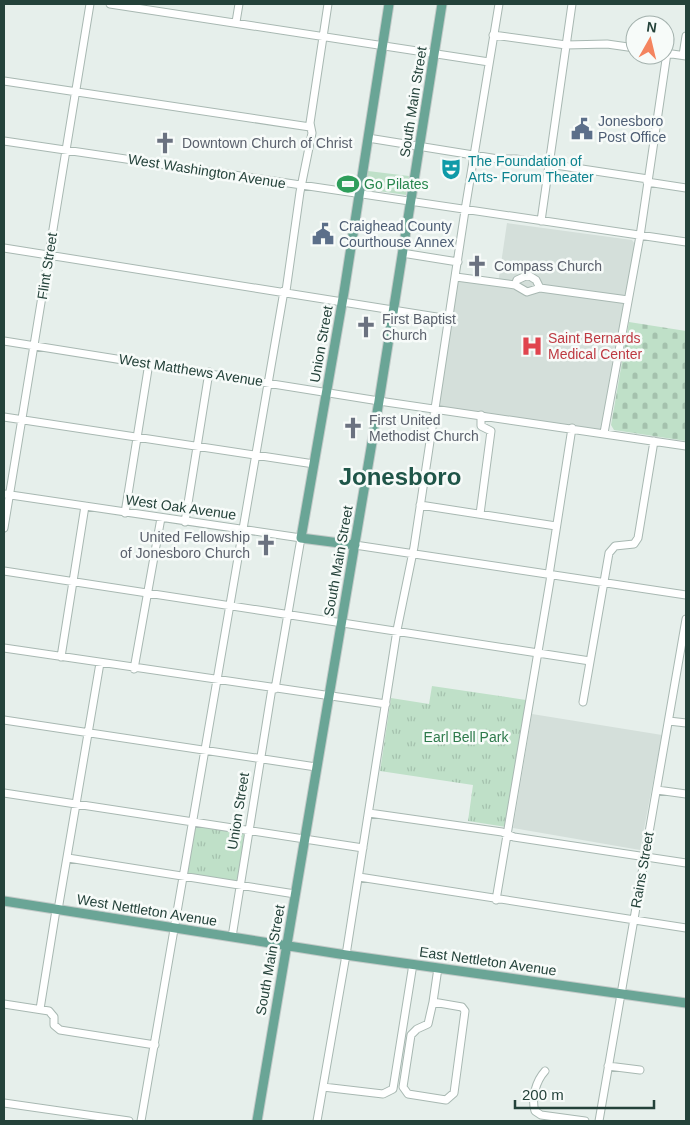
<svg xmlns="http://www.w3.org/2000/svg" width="690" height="1125" viewBox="0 0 690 1125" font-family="Arial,sans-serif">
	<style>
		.built { fill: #d4dfda }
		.grass { fill: url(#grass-tufts) }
		.cemetery { fill: url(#cemetery-stones) }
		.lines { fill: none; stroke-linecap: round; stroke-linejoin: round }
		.minor-casing { stroke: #a8b8b2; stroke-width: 9 }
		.major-casing { stroke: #c2cac8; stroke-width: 11 }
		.minor { stroke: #fff; stroke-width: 7 }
		.major { stroke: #6aa596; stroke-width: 9 }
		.labels { text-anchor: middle; stroke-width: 5; stroke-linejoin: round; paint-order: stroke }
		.street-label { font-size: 14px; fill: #24423a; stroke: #f7fbf9 }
		.service-label { font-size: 14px; fill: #4e5e75; stroke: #f7fbf9; text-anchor: start }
		.worship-label { font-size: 14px; fill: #5b616d; stroke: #f7fbf9; text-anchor: start }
		.culture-label { font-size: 14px; fill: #0d838f; stroke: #f7fbf9; text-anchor: start }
		.leisure-label { font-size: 14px; fill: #27864d; stroke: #f7fbf9; text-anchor: start }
		.health-label { font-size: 14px; fill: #be3a42; stroke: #f7fbf9; text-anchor: start }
		.park-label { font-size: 14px; fill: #2d7a4b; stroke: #f7fbf9 }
		.town-label { font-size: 24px; font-weight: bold; fill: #1f5548; stroke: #f7fbf9 }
	</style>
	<defs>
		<pattern id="grass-tufts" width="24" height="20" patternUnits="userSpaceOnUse" patternTransform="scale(1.25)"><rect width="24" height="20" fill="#bfe0c8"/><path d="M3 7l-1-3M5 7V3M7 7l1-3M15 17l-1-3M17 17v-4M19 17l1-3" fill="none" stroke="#a4c1ad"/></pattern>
		<pattern id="cemetery-stones" width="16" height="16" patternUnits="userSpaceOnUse" patternTransform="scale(1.25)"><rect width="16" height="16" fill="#bfe0c8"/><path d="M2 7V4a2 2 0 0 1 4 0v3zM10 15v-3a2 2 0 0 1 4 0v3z" fill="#a4c1ad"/></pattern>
	</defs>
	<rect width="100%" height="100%" fill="#e6efeb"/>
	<path class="built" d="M507,223l125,17 3,4 -31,188 -168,-23 20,-132 42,7z
		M532,714l130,21 -22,115 -127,-22z"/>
	<path class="grass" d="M368,171l41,5 -3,19 -41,-6z
		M432,686l94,14 -20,127 -38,-6 5,-36 -93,-14 11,-73 38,6z
		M195,824l50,8 -7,49 -51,-8z"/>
	<path class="cemetery" d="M629,322l57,9v110l-72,-11 -3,-5z"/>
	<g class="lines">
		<g class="minor-casing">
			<path id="minor" d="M110,4l379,58
				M236,22l3,-18
				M493,35l73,10 41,-1 28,4
				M665,53l21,3
				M683,55l3,-19
				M4,81l306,46
				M368,138l130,21h18l132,20
				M4,141l682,101
				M647,182l39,6
				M541,221l31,-217
				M4,248l445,71
				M402,253l56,9
				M456,277l59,8 12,7 13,-4 88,12
				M515,285l2,-5 11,-5 8,5 4,8
				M286,291l14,-99 12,-59 -2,-10 18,-119
				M4,341l375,60 307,45
				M4,417l310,47
				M604,433l36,-197 27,-183
				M4,494l297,44 -26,151
				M420,505l136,21
				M125,513l24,-150
				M480,514l11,-83 -10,-5v-11
				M185,522l24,-150
				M4,528l86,-524
				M355,545l331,50
				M4,571l586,90
				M549,575l23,-147
				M4,648l382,56
				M61,657l24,-151
				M134,669l27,-151
				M583,702l26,-149 6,-7 19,-2 4,-6 16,-97
				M4,720l312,47
				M669,721l17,2
				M657,790l29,4
				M4,793l359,55
				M369,813l133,19 12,5 172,26
				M68,858l227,36
				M359,877l327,51
				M496,900l55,-325
				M58,910l42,-247
				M232,937l40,-249
				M433,1002l29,5 3,4 -11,82 -8,7 -38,-6 -5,-7 8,-52 6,-6 11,-5z
				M433,1002l5,-34
				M4,1004l45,7 5,6v8l6,5 95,15
				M40,1009l16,-99
				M608,1066l32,4
				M545,1071c-9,10 -14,27 -10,40l6,4 44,6
				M323,1087l60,7 10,-5 20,-125
				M4,1103l125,18
				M141,1121l143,-830
				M317,1121l29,-166 51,-325 17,-83 52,-343 33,-200
				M599,1121l87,-502"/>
		</g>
		<g class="major-casing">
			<path id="major" d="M355,545l-54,-7 43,-246 45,-288
				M4,901l342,54 340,48
				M257,1121l122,-720 63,-397"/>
		</g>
		<use href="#minor" class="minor"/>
		<use href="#major" class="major"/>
	</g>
	<defs>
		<g id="civic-bare" transform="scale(1.725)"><path d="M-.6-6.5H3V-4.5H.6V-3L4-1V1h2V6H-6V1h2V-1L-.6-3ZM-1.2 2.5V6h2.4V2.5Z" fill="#5c6f8a" stroke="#f7fbf9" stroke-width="2.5" paint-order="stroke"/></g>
		<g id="church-bare" transform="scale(1.725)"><path d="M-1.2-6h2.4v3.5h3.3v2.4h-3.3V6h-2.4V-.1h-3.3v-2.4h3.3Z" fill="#6b7280" stroke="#f7fbf9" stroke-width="2.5" paint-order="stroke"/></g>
		<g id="theatre-bare" transform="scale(1.725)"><path d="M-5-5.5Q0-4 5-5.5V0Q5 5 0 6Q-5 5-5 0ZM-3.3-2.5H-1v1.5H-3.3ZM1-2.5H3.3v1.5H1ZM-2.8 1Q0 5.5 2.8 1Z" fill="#0f9aa8" stroke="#f7fbf9" stroke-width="2.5" paint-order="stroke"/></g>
		<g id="stadium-bare" transform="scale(1.725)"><path d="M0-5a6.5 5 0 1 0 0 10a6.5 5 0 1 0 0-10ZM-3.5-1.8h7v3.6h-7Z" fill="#2e9e5b" stroke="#f7fbf9" stroke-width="2.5" paint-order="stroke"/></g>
		<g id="hospital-bare" transform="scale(1.725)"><path d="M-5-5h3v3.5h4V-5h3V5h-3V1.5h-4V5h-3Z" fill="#e0444e" stroke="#f7fbf9" stroke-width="2.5" paint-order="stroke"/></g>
	</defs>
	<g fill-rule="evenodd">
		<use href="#civic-bare" x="582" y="129"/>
		<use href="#church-bare" x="165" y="143"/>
		<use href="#theatre-bare" x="451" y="169"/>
		<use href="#stadium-bare" x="348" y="184"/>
		<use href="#civic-bare" x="323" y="234"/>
		<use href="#church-bare" x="477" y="266"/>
		<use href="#church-bare" x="366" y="327"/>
		<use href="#hospital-bare" x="532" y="346"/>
		<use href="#church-bare" x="353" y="428"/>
		<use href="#church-bare" x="266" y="545"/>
	</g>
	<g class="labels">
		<g class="street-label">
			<text transform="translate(413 102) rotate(-81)" y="5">South Main Street</text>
			<text transform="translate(207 171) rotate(9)" y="5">West Washington Avenue</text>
			<text transform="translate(47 266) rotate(-81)" y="5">Flint Street</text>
			<text transform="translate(321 344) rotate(-80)" y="5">Union Street</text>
			<text transform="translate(191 370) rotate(9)" y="5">West Matthews Avenue</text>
			<text transform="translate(181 507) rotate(8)" y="5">West Oak Avenue</text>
			<text transform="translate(338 561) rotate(-80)" y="5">South Main Street</text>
			<text transform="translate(238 811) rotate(-81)" y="5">Union Street</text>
			<text transform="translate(642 870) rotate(-80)" y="5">Rains Street</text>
			<text transform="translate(147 910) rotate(9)" y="5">West Nettleton Avenue</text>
			<text transform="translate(270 960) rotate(-80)" y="5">South Main Street</text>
			<text transform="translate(488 961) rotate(8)" y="5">East Nettleton Avenue</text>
		</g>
		<g class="service-label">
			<text x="598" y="126">Jonesboro<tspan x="598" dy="16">Post Office</tspan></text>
			<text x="339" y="231">Craighead County<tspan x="339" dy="16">Courthouse Annex</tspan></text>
		</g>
		<g class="worship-label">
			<text x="182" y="148">Downtown Church of Christ</text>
			<text x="494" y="271">Compass Church</text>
			<text x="382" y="324">First Baptist<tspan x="382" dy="16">Church</tspan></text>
			<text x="369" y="425">First United<tspan x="369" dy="16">Methodist Church</tspan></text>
			<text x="250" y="542" text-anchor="end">United Fellowship<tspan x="250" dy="16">of Jonesboro Church</tspan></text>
		</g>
		<g class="culture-label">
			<text x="468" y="166">The Foundation of<tspan x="468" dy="16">Arts- Forum Theater</tspan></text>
		</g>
		<g class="leisure-label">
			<text x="364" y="189">Go Pilates</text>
		</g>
		<g class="health-label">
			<text x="548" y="343">Saint Bernards<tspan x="548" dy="16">Medical Center</tspan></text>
		</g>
		<g class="park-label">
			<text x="466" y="742">Earl Bell Park</text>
		</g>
		<g class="town-label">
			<text x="400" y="485">Jonesboro</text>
		</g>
	</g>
	<rect width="690" height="1125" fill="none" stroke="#24423a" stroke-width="10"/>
	<g transform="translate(650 40) rotate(8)"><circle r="24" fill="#f7fbf9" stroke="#a3b1ad"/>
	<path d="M0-4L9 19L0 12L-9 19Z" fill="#f4845f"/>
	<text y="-8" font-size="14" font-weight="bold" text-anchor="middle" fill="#24423a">N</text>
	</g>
	<path d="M515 1100v8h139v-8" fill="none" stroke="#24423a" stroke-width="2.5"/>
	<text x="522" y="1100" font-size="15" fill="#24423a" stroke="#f7fbf9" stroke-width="4" paint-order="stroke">200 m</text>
</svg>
